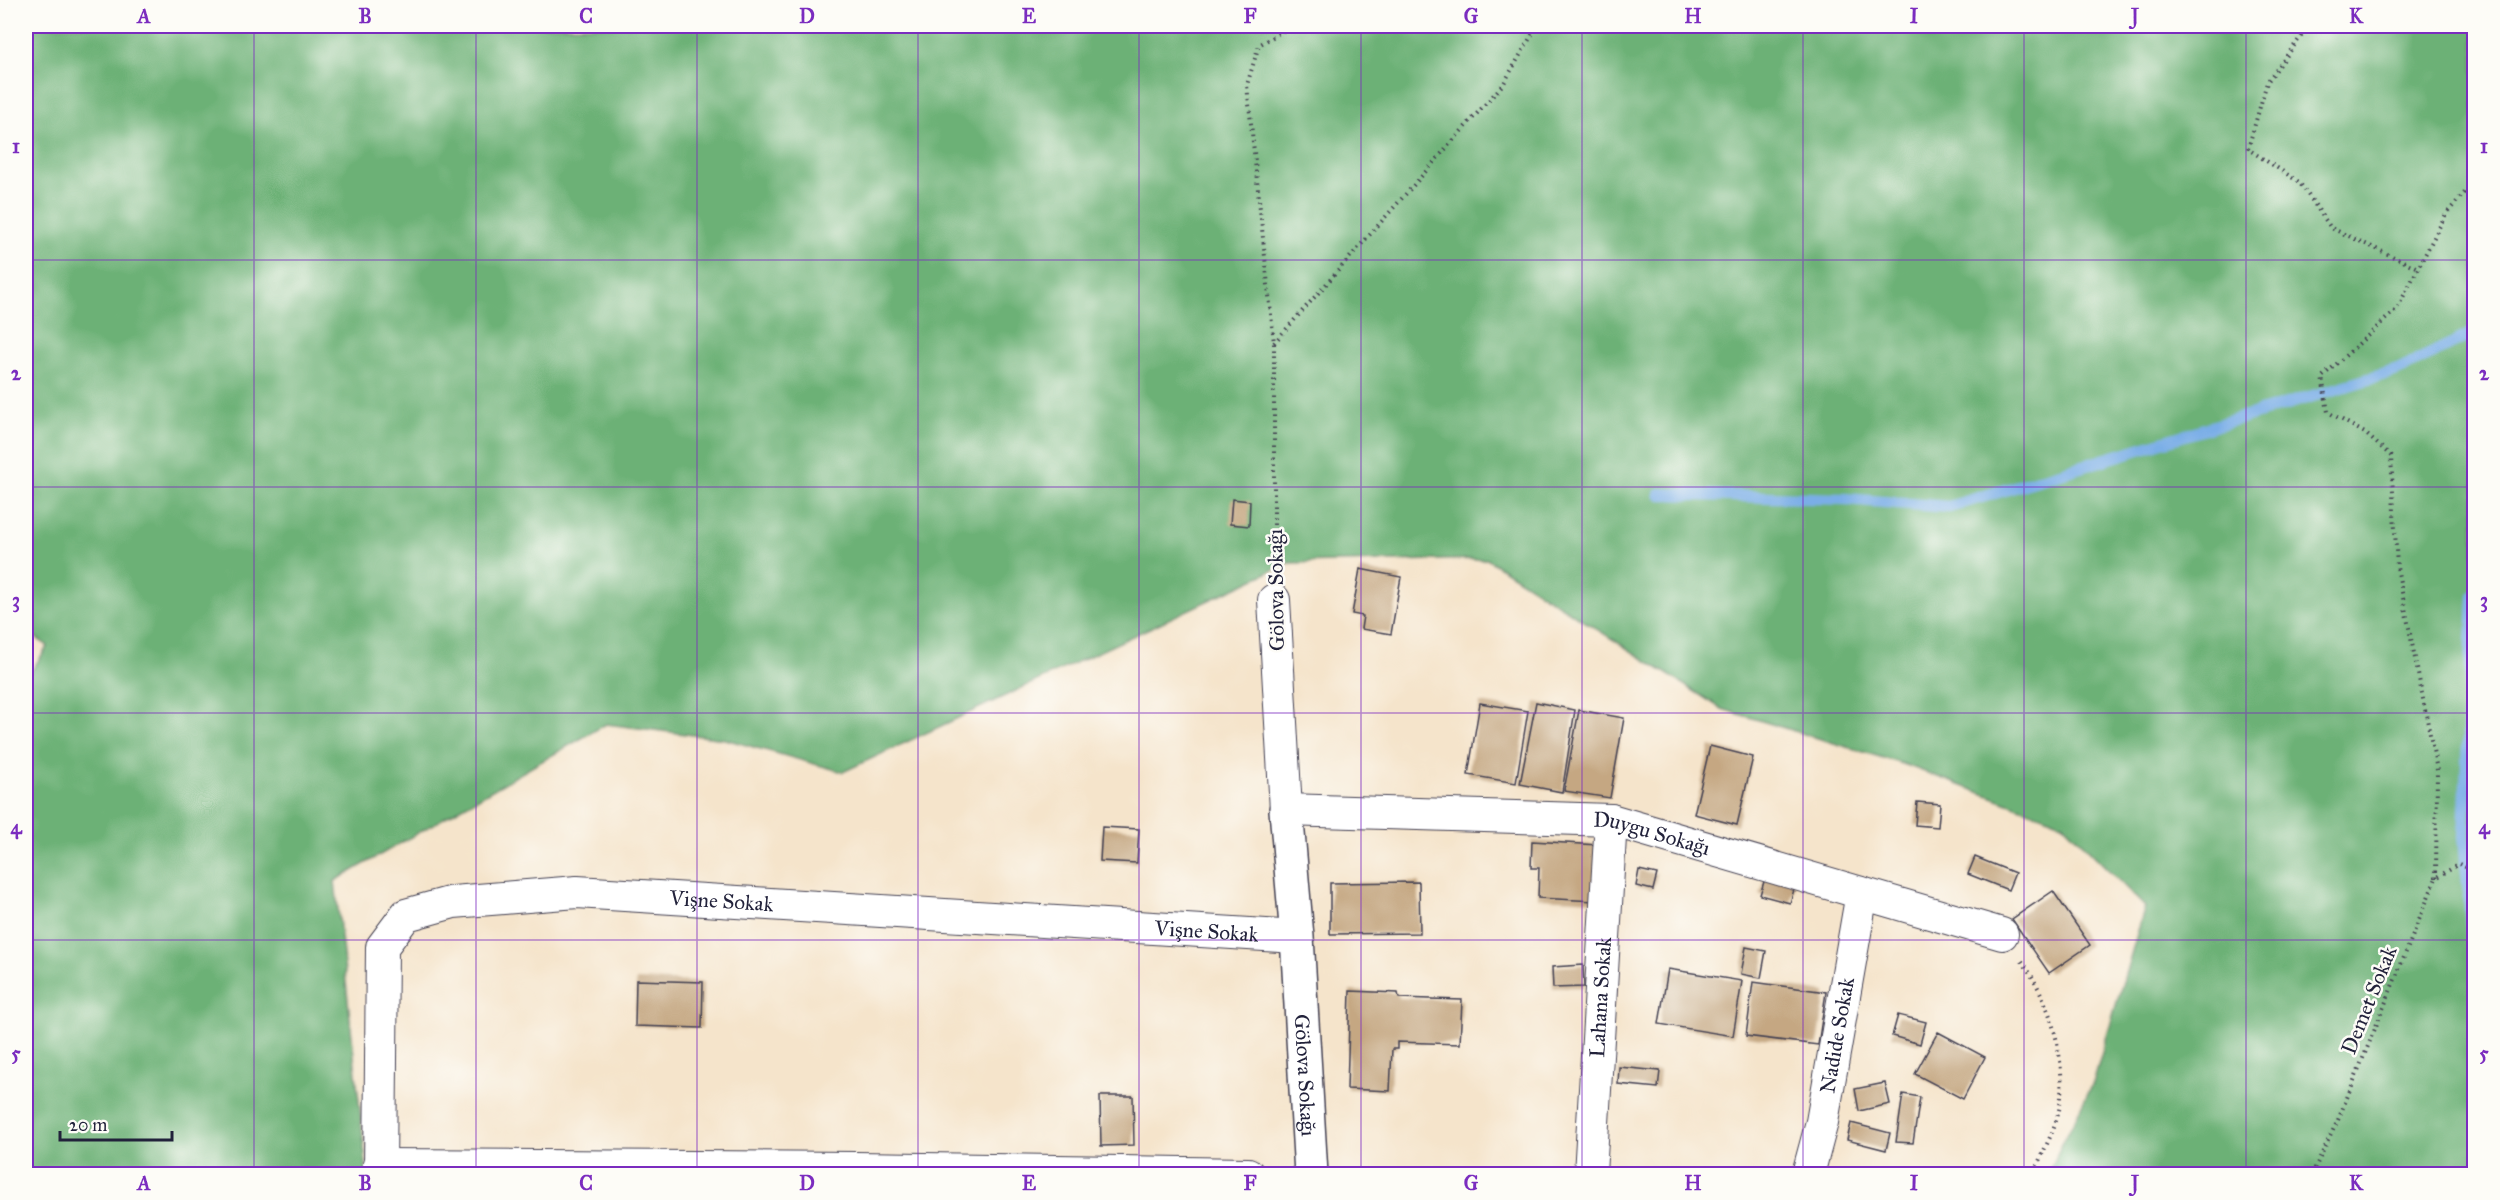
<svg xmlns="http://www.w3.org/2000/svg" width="2500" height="1200" viewBox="0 0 2500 1200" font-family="'IM FELL Great Primer',serif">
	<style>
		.forest { fill: #6cb176; stroke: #476a58; stroke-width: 1.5 }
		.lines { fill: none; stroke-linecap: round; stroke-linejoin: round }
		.stream { stroke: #7aaee7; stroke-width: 12 }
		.building { fill: #c5a782 }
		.minor-casing { stroke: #423f51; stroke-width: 34 }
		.tertiary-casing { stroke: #423f51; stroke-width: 36 }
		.path { stroke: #423f51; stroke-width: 4; stroke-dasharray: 1.5 4.5; stroke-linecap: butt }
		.minor { stroke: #fff; stroke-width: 32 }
		.tertiary { stroke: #fff; stroke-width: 33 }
		.grid { fill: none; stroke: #7b2cbf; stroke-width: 1.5; stroke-opacity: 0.55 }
		.labels { text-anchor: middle; stroke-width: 5; stroke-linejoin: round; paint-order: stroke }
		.street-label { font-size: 21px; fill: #22223b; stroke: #fdfcf7 }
		.neatline { fill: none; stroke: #7b2cbf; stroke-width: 2 }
		.grid-label { font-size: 20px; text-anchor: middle; font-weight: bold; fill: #7b2cbf }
	</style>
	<rect width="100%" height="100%" fill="#fdfcf7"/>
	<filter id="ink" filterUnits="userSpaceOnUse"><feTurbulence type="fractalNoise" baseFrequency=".0167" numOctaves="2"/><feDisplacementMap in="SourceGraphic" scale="12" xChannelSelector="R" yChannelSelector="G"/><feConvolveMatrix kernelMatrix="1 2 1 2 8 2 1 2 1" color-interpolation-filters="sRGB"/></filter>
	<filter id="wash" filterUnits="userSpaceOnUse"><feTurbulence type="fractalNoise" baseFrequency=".008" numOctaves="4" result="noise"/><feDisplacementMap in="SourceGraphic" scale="24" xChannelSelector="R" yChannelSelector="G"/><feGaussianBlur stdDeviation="1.35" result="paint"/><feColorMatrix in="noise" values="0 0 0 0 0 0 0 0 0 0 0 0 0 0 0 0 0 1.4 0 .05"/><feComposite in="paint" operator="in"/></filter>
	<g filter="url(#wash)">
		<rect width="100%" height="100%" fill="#f5e4cb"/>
		<path class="forest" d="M26,26h2448v1148h-427l46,-91 52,-176 -83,-84 -159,-59 -181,-55 -235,-150 -199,4 -445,209 -118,-33 -119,-15 -271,157 32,293h-341v-495l22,-33 -22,-15z"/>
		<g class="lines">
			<path class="stream" d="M1660,494l185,5 104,8 449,-137 76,-37
				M2474,595l-10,241 10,121"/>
		</g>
		<g id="blocks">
			<path class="building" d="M1232,499l18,2 -1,25 -19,-2z
				M1360,569l41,8 -10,57 -30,-5 2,-13 -11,-2z
				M1536,702l39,8 -13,82 -42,-8z
				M1480,703l48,8 -12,72 -48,-8z
				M1579,710l45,8 -14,80 -46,-7z
				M1710,746l43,11 -16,68 -43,-11z
				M1917,802l23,2 -2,23 -23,-2z
				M1102,827l37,2 -2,34 -37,-2z
				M1532,841l66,4 -3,56 -57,-3 1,-30h-8z
				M1975,857l40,16 -7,17 -40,-16z
				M1639,870l18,4 -4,16 -17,-4z
				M1766,875l30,8 -6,20 -30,-8z
				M1419,882l1,51 -90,1v-51z
				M2053,891l37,54 -41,28 -37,-54z
				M1746,947l20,4 -5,27 -20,-4z
				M1583,965l1,22 -31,1 -1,-21z
				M1668,969l74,12 -9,55 -74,-12z
				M636,980l67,2 -1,46 -67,-2z
				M1753,982l73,10 -8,53 -72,-9z
				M1350,991l48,2 1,5 63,2 -2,44 -63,-2v7h-5l-2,42 -43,-2z
				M1898,1015l28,7 -6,22 -28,-8z
				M1938,1032l47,25 -22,42 -48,-25z
				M1619,1067l41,4 -2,17 -40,-4z
				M1885,1083l5,21 -31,7 -4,-22z
				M1903,1094l17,3 -7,46 -17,-1z
				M1100,1096h33l1,49 -33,1z
				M1851,1123l39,10 -4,17 -39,-10z"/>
		</g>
	</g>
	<g filter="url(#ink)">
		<use href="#blocks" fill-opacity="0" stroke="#423f51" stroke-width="1.5"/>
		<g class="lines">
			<g class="minor-casing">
				<g id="minor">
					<path id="s1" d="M1274,600l12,210 325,10 391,114"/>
					<path d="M379,1165l477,3 392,6"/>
					<path id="s2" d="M380,1174l2,-227 24,-32 47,-13 124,-10 720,45"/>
					<path id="s3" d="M1590,1174l21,-354"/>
					<path id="s4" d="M1808,1174l14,-52 40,-229"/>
				</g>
			</g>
			<g class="tertiary-casing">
				<g id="tertiary">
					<path id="s5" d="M1286,810l11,127 14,237"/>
				</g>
			</g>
			<path class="path" d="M2309,26l-42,56 -19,67 51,33 32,46 87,40
				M1274,343l230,-260 33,-57
				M1274,567v-224l-27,-258 12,-40 32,-19
				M2436,878l1,-108 -40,-203 -6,-111 -26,-23 -37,-21 -6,-35 75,-68 49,-95 28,-32
				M2022,961c27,38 42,88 39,135 -1,25 -18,56 -28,78
				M2312,1174l26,-54 98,-242 23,-14 15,7"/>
			<use href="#minor" class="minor"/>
			<use href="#tertiary" class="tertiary"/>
		</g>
	</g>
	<path class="grid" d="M254,26v1148M476,26v1148M697,26v1148M918,26v1148M1139,26v1148M1361,26v1148M1582,26v1148M1803,26v1148M2024,26v1148M2246,26v1148M26,260h2448M26,487h2448M26,713h2448M26,940h2448"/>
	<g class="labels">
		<g class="street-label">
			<text transform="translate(1276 590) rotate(-91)" y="7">Gölova Sokağı</text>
			<text dy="7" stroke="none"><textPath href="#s1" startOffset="578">Duygu Sokağı</textPath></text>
			<text dy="7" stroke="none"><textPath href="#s2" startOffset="585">Vişne Sokak</textPath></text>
			<text dy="7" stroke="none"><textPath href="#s2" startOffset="1071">Vişne Sokak</textPath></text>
			<text dy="7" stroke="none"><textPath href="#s3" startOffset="177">Lahana Sokak</textPath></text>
			<text transform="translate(2369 1000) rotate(-68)" y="7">Demet Sokak</text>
			<text dy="7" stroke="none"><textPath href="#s4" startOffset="142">Nadide Sokak</textPath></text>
			<text dy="7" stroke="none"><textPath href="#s5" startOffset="266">Gölova Sokağı</textPath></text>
		</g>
	</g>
	<rect width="2500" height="1200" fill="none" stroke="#fdfcf7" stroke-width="66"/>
	<path d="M60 1131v9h112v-9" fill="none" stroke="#22223b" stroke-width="3"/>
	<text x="69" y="1131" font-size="18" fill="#22223b" stroke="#fdfcf7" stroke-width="4.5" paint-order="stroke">20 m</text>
	<rect x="33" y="33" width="2434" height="1134" class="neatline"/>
	<g class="grid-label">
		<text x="144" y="23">A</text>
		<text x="365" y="23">B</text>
		<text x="586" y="23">C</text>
		<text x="807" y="23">D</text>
		<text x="1029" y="23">E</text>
		<text x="1250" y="23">F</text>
		<text x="1471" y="23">G</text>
		<text x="1693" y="23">H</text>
		<text x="1914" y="23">I</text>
		<text x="2135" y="23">J</text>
		<text x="2356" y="23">K</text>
		<text x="16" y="153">1</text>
		<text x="2484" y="153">1</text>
		<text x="16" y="380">2</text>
		<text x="2484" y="380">2</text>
		<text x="16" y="607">3</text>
		<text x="2484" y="607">3</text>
		<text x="16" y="834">4</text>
		<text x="2484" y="834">4</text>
		<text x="16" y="1060">5</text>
		<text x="2484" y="1060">5</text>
		<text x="144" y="1190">A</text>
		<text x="365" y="1190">B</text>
		<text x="586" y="1190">C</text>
		<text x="807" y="1190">D</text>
		<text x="1029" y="1190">E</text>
		<text x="1250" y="1190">F</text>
		<text x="1471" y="1190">G</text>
		<text x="1693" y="1190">H</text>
		<text x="1914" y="1190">I</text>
		<text x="2135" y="1190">J</text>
		<text x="2356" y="1190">K</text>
	</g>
</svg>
